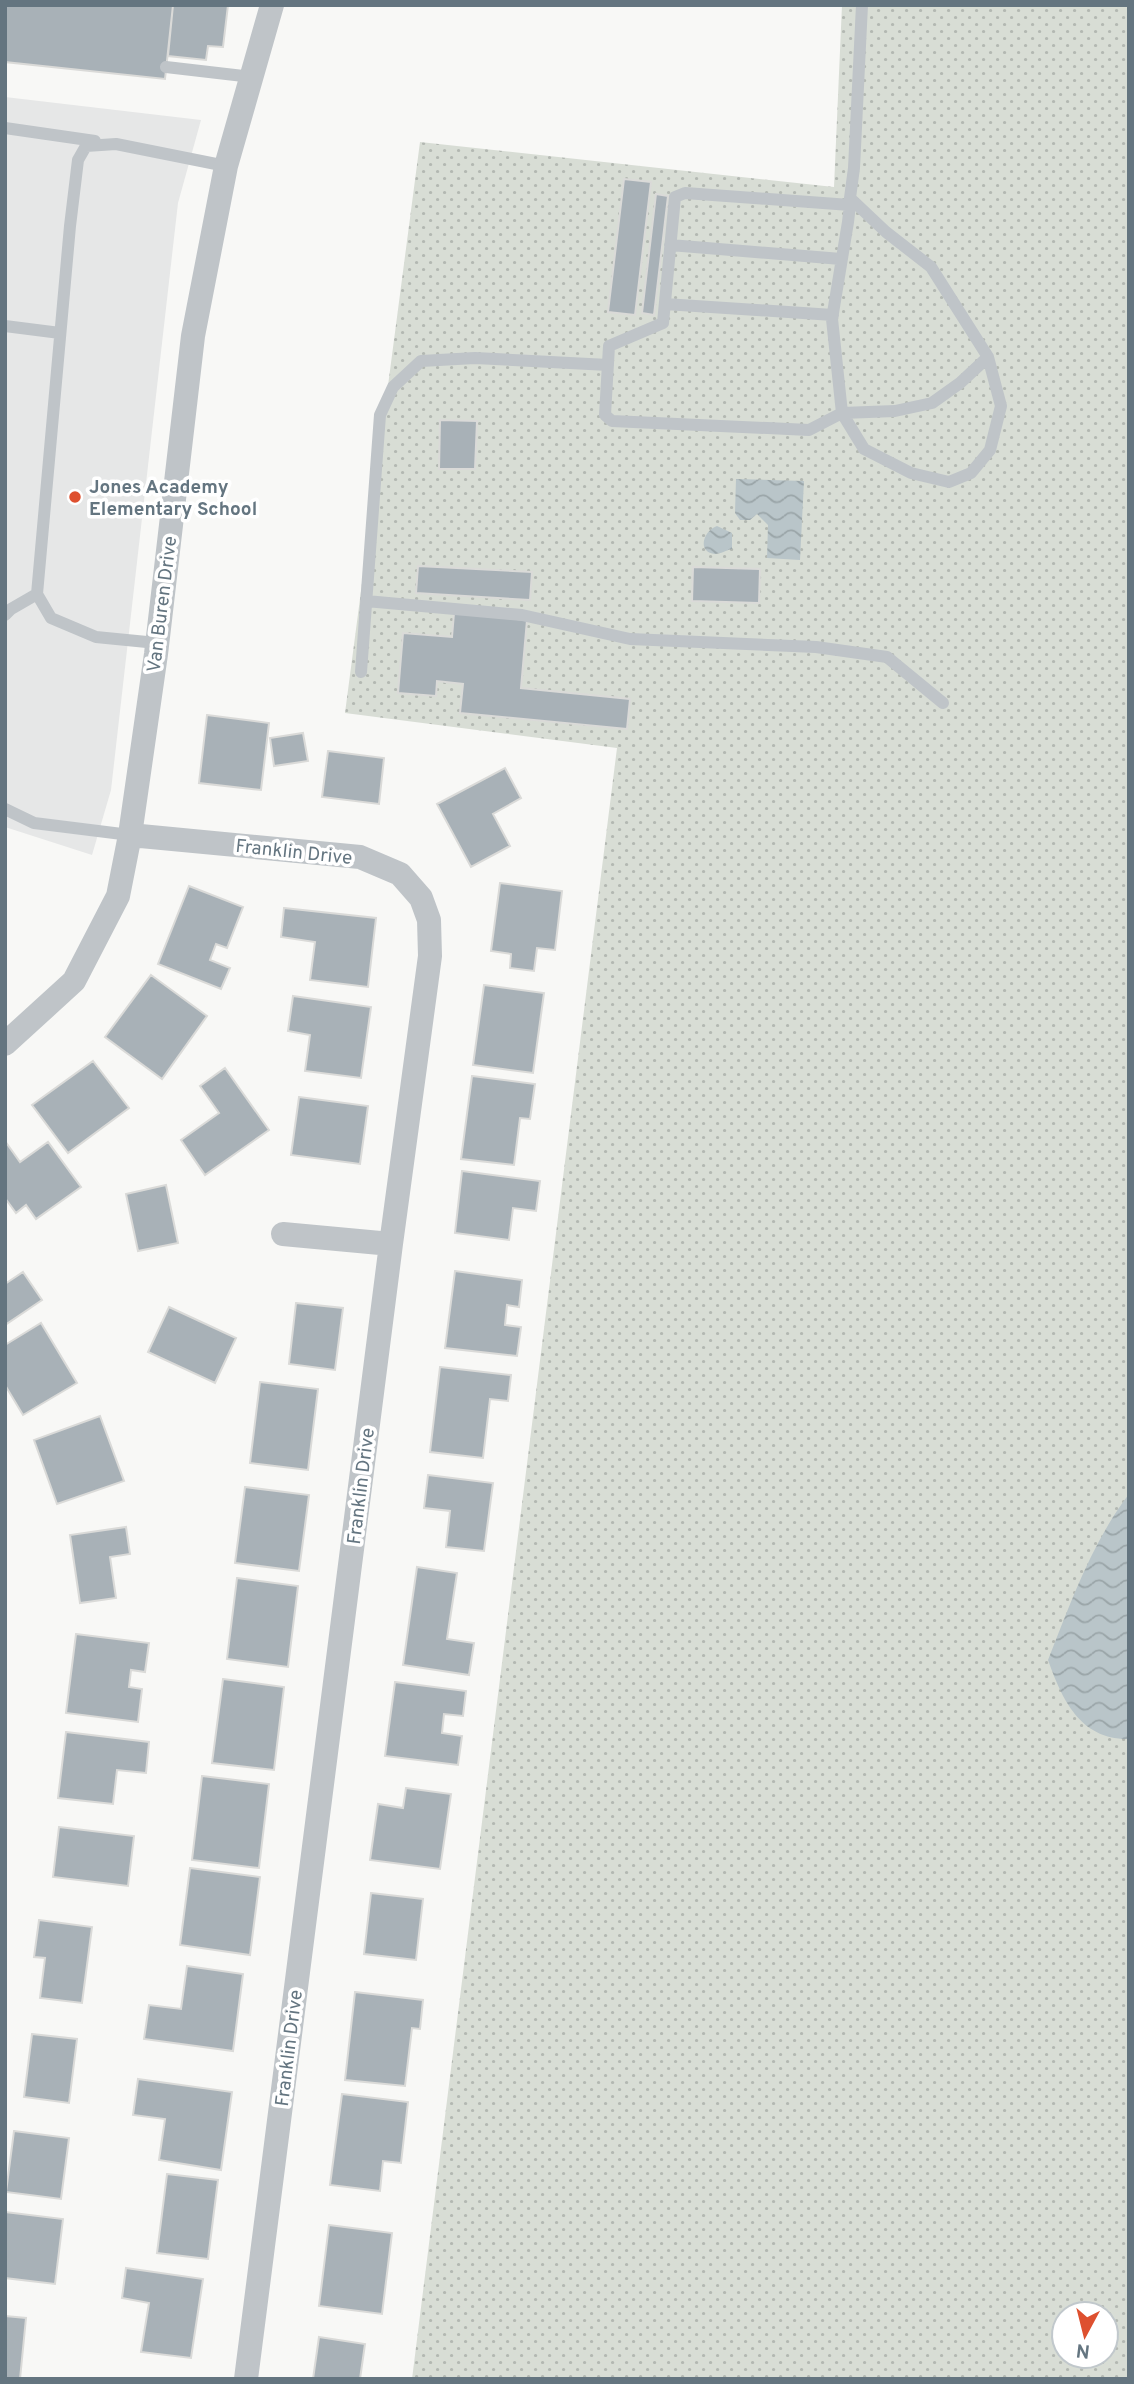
<svg xmlns="http://www.w3.org/2000/svg" width="1134" height="2384" viewBox="0 0 1134 2384" font-family="Overpass,sans-serif">
	<style>
		.built { fill: #e6e7e7 }
		.grass { fill: url(#grass-dots); fill-rule: evenodd }
		.water { fill: url(#water-waves) }
		.building { fill: #a8b1b7; stroke: #dadad8; stroke-width: 2 }
		.lines { fill: none; stroke-linecap: round; stroke-linejoin: round }
		.lane { stroke: #bfc4c8; stroke-width: 12 }
		.street { stroke: #bfc4c8; stroke-width: 24 }
		.poi-dot { fill: #de502f; stroke: #fff; stroke-width: 2.5 }
		.labels { text-anchor: middle; stroke-width: 7; stroke-linejoin: round; paint-order: stroke }
		.poi-label { font-size: 19px; font-weight: bold; fill: #647580; stroke: #fff; text-anchor: start }
		.street-label { font-size: 19px; fill: #647580; stroke: #fff }
	</style>
	<defs>
		<pattern id="grass-dots" width="8" height="8" patternUnits="userSpaceOnUse" patternTransform="scale(1.75)"><rect width="8" height="8" fill="#d8ddd5"/><path d="M2 2h.1M6 6h.1" fill="none" stroke="#b3b8b2" stroke-width="1.8" stroke-linecap="round"/></pattern>
		<pattern id="water-waves" width="16" height="10" patternUnits="userSpaceOnUse" patternTransform="scale(1.75)"><rect width="16" height="10" fill="#b9c5c9"/><path d="M0 5q4-4 8 0t8 0" fill="none" stroke="#9aa5a8"/></pattern>
	</defs>
	<rect width="100%" height="100%" fill="#f8f8f6"/>
	<path class="built" d="M5,97l196,23 -23,83 -67,587 -19,65 -87,-28z"/>
	<path class="grass" d="M842,5h287v2374h-717l205,-1631 -272,-35 75,-571 414,45zM1064,2314h42v42h-42z"/>
	<path class="water" d="M736,479l68,2 -4,79 -33,-2 1,-33 -11,-11 -7,6h-10l-5,-7z
		M717,526l15,7v16c-6,1 -11,5 -17,5 -19,-2 -11,-24 2,-28z
		M1129,1494v245c-49,1 -67,-40 -81,-79 23,-58 43,-116 81,-166z"/>
	<path class="building" d="M5,5h168l-8,74 -160,-17z
		M173,5h55l-5,42 -15,-1 -2,14 -38,-4z
		M624,179l27,3 -16,133 -27,-3z
		M656,194l12,2 -14,119 -12,-2z
		M440,420l37,1 -2,48h-36z
		M418,566l114,6 -2,28 -114,-7z
		M693,567l67,2 -1,34 -67,-2z
		M454,613l73,7 -6,68 109,11 -3,30 -167,-16 3,-29 -26,-3 -1,15 -38,-3 5,-60 49,4z
		M207,715l62,8 -8,67 -62,-7z
		M303,733l5,28 -34,5 -4,-28z
		M328,751l56,7 -5,46 -57,-7z
		M505,768l16,30 -28,16 17,32 -39,21 -34,-63z
		M500,883l62,8 -7,59 -18,-2 -3,23 -24,-3 1,-14 -20,-3z
		M189,886l54,21 -16,41 -11,-4 -6,16 20,8 -9,21 -63,-25z
		M284,908l92,10 -8,69 -58,-7 5,-38 -34,-5z
		M151,975l56,41 -45,63 -57,-42z
		M484,985l60,8 -11,80 -60,-8z
		M293,996l78,11 -10,71 -56,-7 5,-36 -22,-4z
		M93,1061l36,47 -61,45 -36,-48z
		M225,1068l44,62 -64,45 -24,-35 38,-27 -19,-27z
		M472,1076l63,8 -5,35 -10,-1 -6,47 -53,-6z
		M299,1097l69,9 -8,58 -69,-9z
		M5,1141l15,21 28,-20 33,45 -45,32 -10,-14 -10,8 -11,-15z
		M462,1171l78,10 -4,30 -23,-3 -4,32 -54,-7z
		M166,1185l12,58 -40,8 -12,-57z
		M455,1271l67,9 -3,27 -12,-2 -2,20 16,2 -4,29 -72,-8z
		M23,1272l19,28 -37,25v-41z
		M296,1303l47,5 -8,62 -46,-6z
		M169,1307l67,31 -21,45 -67,-31z
		M41,1323l36,60 -54,32 -18,-30v-40z
		M440,1367l71,8 -3,26 -18,-2 -7,59 -53,-6z
		M260,1382l58,7 -10,81 -58,-7z
		M100,1416l24,65 -67,23 -23,-64z
		M428,1475l65,8 -9,68 -38,-4 4,-36 -26,-3z
		M245,1487l64,8 -10,76 -64,-8z
		M126,1527l4,27 -20,3 6,41 -36,5 -10,-68z
		M417,1567l40,6 -10,66 27,4 -5,32 -66,-10z
		M237,1578l61,8 -10,81 -61,-8z
		M76,1634l73,9 -4,29 -14,-2 -2,17 13,2 -4,33 -72,-9z
		M223,1679l61,8 -10,83 -62,-7z
		M395,1682l71,9 -3,25 -19,-2 -2,19 20,3 -4,29 -73,-9z
		M66,1732l83,10 -3,31 -29,-3 -4,34 -55,-6z
		M202,1776l67,8 -10,84 -67,-8z
		M406,1788l45,6 -11,75 -70,-9 8,-56 25,4z
		M59,1827l75,9 -6,50 -75,-9z
		M190,1868l70,9 -10,78 -70,-10z
		M371,1893l52,6 -7,61 -52,-6z
		M39,1920l53,7 -10,76 -42,-5 5,-40 -11,-1z
		M187,1966l56,8 -10,77 -89,-12 5,-34 32,4z
		M355,1992l68,8 -3,29 -8,-1 -7,58 -60,-6z
		M32,2034l45,5 -8,64 -45,-6z
		M138,2079l94,13 -11,78 -62,-10 6,-41 -32,-4z
		M342,2094l66,8 -7,61 -18,-2 -3,30 -50,-6z
		M14,2131l55,7 -8,61 -55,-7z
		M167,2174l51,6 -10,79 -51,-6z
		M5,2212l58,7 -8,65 -50,-6z
		M329,2225l63,8 -10,81 -63,-8z
		M126,2268l77,11 -12,79 -50,-6 8,-49 -27,-5z
		M5,2316l21,2 -6,61h-15z
		M319,2337l46,7 -5,35h-47z"/>
	<g class="lines">
		<path class="lane" d="M166,67l86,10
			M5,128l90,13
			M850,198l36,34 45,35 57,90 13,49 -11,44 -19,23 -22,9 -38,-9 -47,-24 -22,-36 -10,-94 16,-97 2,-17v-7l4,-30 8,-163
			M850,205l-165,-12 -10,4 -12,126 -54,23 -4,69 7,6 197,9 33,-17 53,-2 37,-8 28,-20 28,-26
			M670,245l171,14
			M665,304l168,11
			M5,326l55,7
			M366,601l156,14 108,24 186,8 71,10 56,46
			M5,615l6,-6 26,-15
			M157,643l-61,-6 -45,-19 -14,-24 33,-368 8,-66 8,-14 30,-2 110,22
			M361,672l19,-257 13,-28 28,-26 54,-3 133,7
			M5,809l29,14 96,12"/>
		<path class="street" d="M130,835l230,22 40,17 21,24 8,22 1,36 -39,288 -145,1135
			M5,1044l69,-63 44,-85 12,-61 26,-181 37,-318 33,-170 46,-161
			M283,1234l108,10"/>
	</g>
	<circle class="poi-dot" cx="75" cy="497" r="7"/>
	<g class="labels">
		<g class="poi-label">
			<text x="89" y="493">Jones Academy<tspan x="89" dy="22">Elementary School</tspan></text>
		</g>
		<g class="street-label">
			<text transform="translate(161 604) rotate(-83)" y="7">Van Buren Drive</text>
			<text transform="translate(294 851) rotate(6)" y="7">Franklin Drive</text>
			<text transform="translate(360 1486) rotate(-83)" y="7">Franklin Drive</text>
			<text transform="translate(288 2048) rotate(-83)" y="7">Franklin Drive</text>
		</g>
	</g>
	<rect width="1134" height="2384" fill="none" stroke="#647580" stroke-width="14"/>
	<g transform="translate(1085 2335) rotate(187)"><circle r="33" fill="#ffffff" stroke="#c1c8cc" stroke-width="2"/>
	<path d="M0-5L12 26L0 18L-12 26Z" fill="#de502f"/>
	<text y="-10" font-size="19" font-weight="bold" text-anchor="middle" fill="#647580">N</text>
	</g>
</svg>
